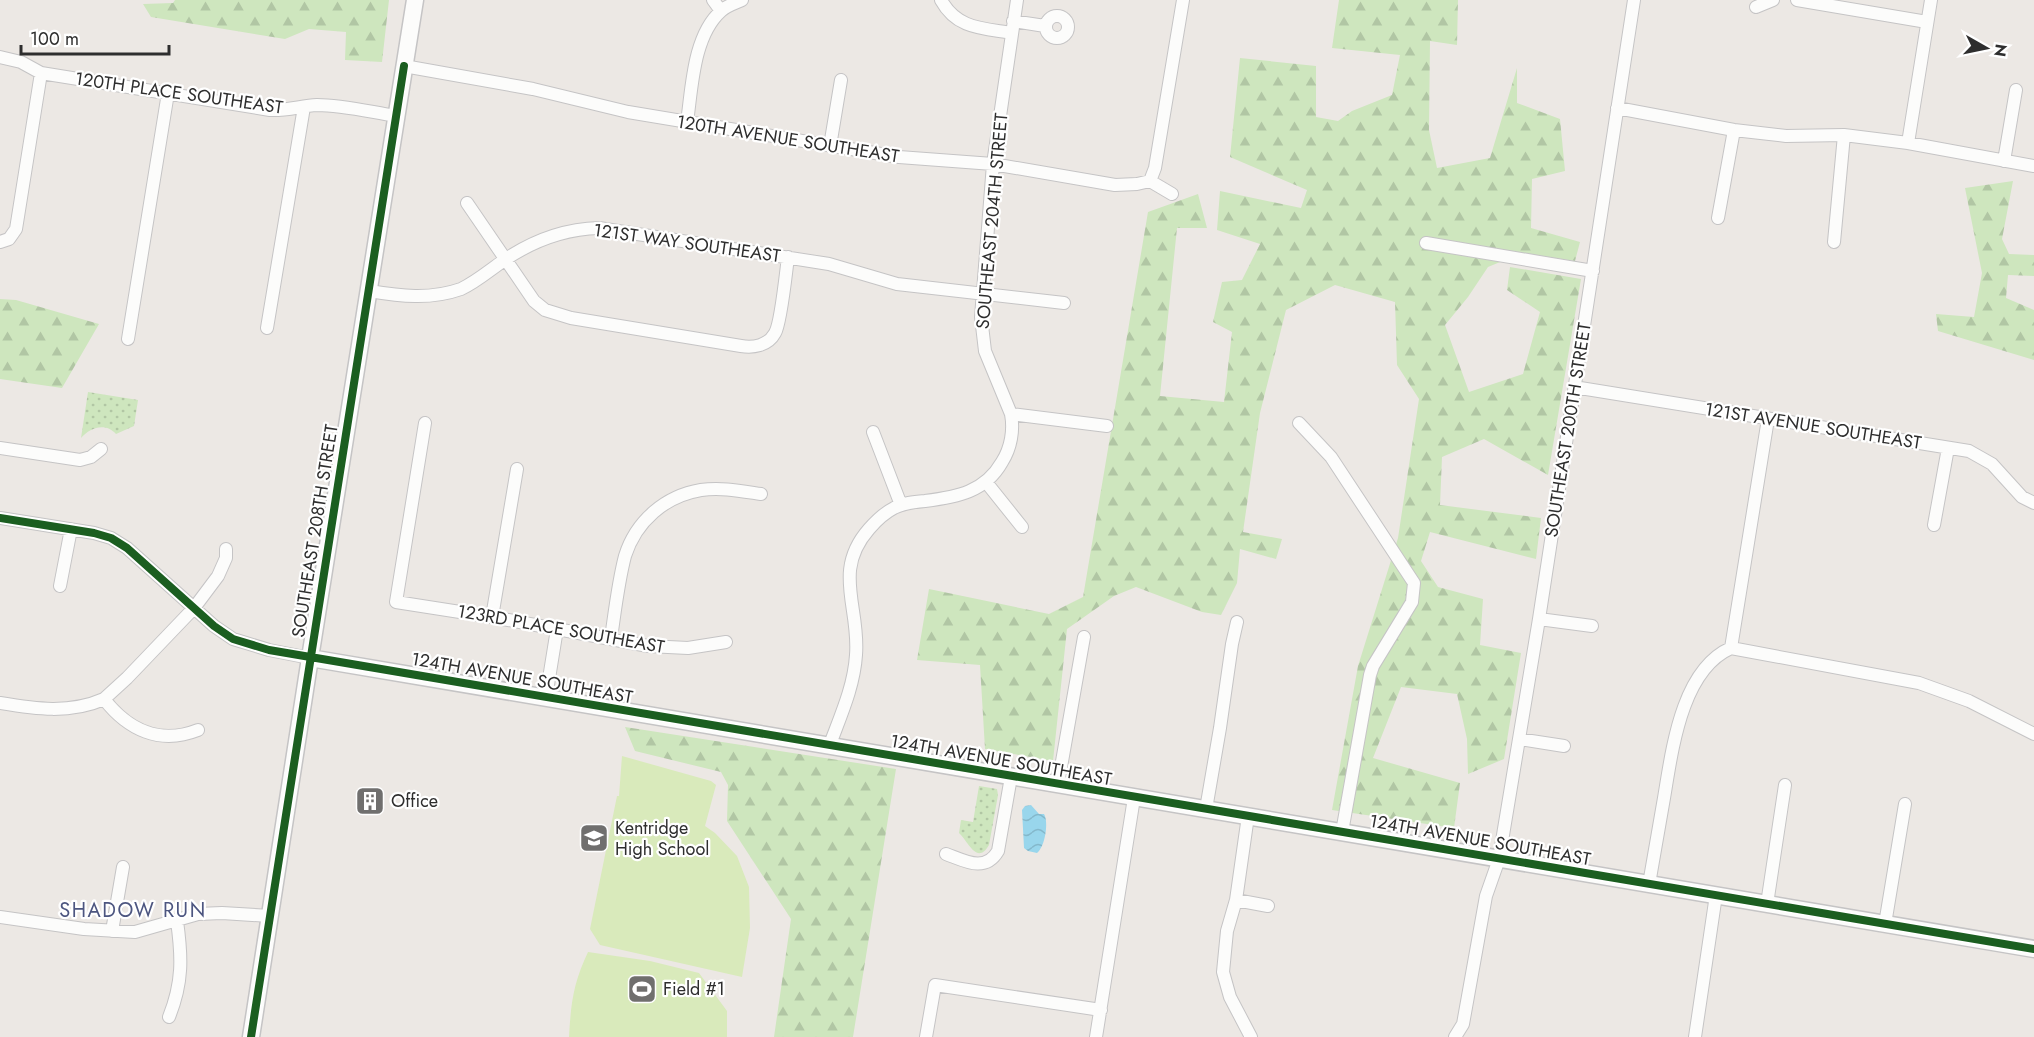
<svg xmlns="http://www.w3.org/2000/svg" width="2034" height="1037" viewBox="0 0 2034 1037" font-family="Jost,sans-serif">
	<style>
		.grass { fill: url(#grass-dots) }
		.forest { fill: url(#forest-firs) }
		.pitch { fill: #d9eabb }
		.water { fill: url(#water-waves) }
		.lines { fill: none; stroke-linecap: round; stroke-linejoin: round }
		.street-casing { stroke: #c5c4c5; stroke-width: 14 }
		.secondary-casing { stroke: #c5c4c5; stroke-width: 19 }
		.street { stroke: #fcfcfb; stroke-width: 12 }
		.secondary { stroke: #fcfcfb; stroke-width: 16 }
		.cycleway-casing { stroke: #fff; stroke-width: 11 }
		.cycleway { stroke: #1b5e20; stroke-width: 8 }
		.labels { text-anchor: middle; stroke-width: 4.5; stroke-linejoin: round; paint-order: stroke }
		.street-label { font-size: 18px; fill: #2e2e2e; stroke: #fff }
		.poi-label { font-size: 18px; fill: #2e2e2e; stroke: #fff; text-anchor: start }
		.neighbourhood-label { font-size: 20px; letter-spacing: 1.5px; fill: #4d5680; stroke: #fff }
	</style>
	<defs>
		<pattern id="grass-dots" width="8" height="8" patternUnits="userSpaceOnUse" patternTransform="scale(1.5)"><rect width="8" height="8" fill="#cee6be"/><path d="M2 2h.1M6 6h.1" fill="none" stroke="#b1c6a4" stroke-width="1.8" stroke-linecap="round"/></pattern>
		<pattern id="forest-firs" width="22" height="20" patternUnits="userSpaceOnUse" patternTransform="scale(1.5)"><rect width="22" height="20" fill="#cee6be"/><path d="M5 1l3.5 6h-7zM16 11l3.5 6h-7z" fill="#b1c6a4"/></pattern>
		<pattern id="water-waves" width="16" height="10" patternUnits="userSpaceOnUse" patternTransform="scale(1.5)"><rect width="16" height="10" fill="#99d6ec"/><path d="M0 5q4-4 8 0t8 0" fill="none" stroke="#84b8cb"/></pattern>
	</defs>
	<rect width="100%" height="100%" fill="#ece8e4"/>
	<path class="grass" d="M88,392l50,8 -4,26 -18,8c-11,-12 -26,-6 -35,4z
		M979,786l18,3 1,6 -9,50c-12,21 -21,-4 -30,-12l2,-13 12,2z"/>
	<path class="forest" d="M175,0h214l-7,62 -37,-2 1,-28 -37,-3 -24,10 -134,-22 -8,-13 30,-1z
		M1339,0h119l-1,45 -27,-4 -1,89 8,38 53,-10 27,-90v35l43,16 5,52 -33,8 -1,49 49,14 -5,19 -53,-8 -34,14 -20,30 -23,28 24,67 54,-18 17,-62 -33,-22 3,-23 71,12 -33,196 -64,-36 -42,18 -2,48 101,13 -5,41 -106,-27 -9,29 17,26 45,12 -3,46 41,8 -17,106 -36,15 -1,-35 -10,-45 -56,-7 -28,71 87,25 -6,45 -122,-18 26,-144 40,-128 21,-139 -22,-34 -2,-63 -60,-17 -49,25 -26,103 -17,119 39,7 -6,20 -36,-10 -3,34 -16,32 -19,-3 -66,-25 -22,9 -47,33 -14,132 -68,-12 -5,-84 -63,-5 12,-71 120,25 34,-17 65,-385 50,-18 9,34h-30l-17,168 64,6 8,-70 -19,-10 9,-40 20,-2 18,-36 -43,-14 3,-39 81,17 6,-18 -77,-33 10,-99 76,8v51l22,4 14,-10 40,-16 8,-40 -68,-7z
		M2013,181l-11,58 7,15 25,1v21l-26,-1 -2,23 28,12v50l-96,-29 -2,-17 38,3 8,-44 -17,-85z
		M0,299l16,1 83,24 -37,64 -62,-9z
		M625,727l271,42 -43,268h-79l17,-118 -64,-98 1,-36 -7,-13 -86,-21z"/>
	<path class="pitch" d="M622,756l89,25 5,4 -11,41 10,7 22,23 12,31 1,41 -8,49 -142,-32 -10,-16 27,-133h2z
		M588,952l62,9 49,12 28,38v26h-158c2,-34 4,-53 19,-85z"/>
	<path class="water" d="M1031,805l8,9h5c5,8 1,33 -7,39l-9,-2 -4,-3 -2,-38 3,-4z"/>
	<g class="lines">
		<g class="street-casing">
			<path id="street" d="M713,0l8,11
				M941,0c16,29 41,28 71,33
				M1797,0l130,22
				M1756,7l17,-7
				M1046 27a11 11 0 1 1 22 0a11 11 0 1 1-22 0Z
				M1013,21l32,5
				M0,57l21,5 20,11 229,37c16,1 31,-4 47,-5 26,0 53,7 79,11
				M404,66l129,23 95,23 271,45 94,7 122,21 22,-1 13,-3 22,13
				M1617,108l117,22 52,6 58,-1 64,8 126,23
				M687,122c5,-34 6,-86 34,-111 5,-5 14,-8 21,-11
				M1908,143l23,-143
				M830,146l11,-66
				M2004,161l12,-71
				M1150,181l5,-13 28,-168
				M467,203l67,98 11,9 26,8 170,28c12,2 27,0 34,-13 6,-10 11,-61 13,-76
				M1718,218l16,-88
				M0,242l9,-3 7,-10 25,-156
				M1834,242l10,-107
				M1426,243l167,28
				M369,291c31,5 61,9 92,-2 15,-7 29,-19 42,-28 29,-20 60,-32 96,-33l230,36 68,20 167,19
				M267,328l37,-221
				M128,339l40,-246
				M1574,387l395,64 23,13 30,33 12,6
				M1011,414l96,12
				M425,423l-29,179 96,15 156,29 40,2 38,-6
				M1299,423l32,34 83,126 -2,19 -39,64 -3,9 -28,157
				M873,432l28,73
				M0,448l80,12 11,-3 10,-8
				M986,482l36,45
				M0,518l94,15 17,5 16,10 87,78 19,13 36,11 41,8
				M1934,525l14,-77
				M60,586l11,-57
				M492,617l25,-148
				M1539,619l53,7
				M611,638c4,-27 7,-55 14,-82 11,-35 40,-60 76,-66 20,-3 40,1 60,4
				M1731,648l188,35 50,18 65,33
				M1731,648l37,-229
				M546,697l11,-68
				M104,699l23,-21 67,-70 24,-32 8,-18v-9
				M0,703c35,6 70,11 104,-4 24,31 56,46 94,31
				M1519,739l45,7
				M829,747c11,-30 25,-60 27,-92 4,-48 -24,-84 13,-126 7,-8 15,-16 25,-21 9,-5 20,-6 31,-7 32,-4 60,-9 77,-39 9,-14 12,-32 9,-48l-26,-63 -4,-34 12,-153 24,-164
				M1058,784l26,-147
				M1206,809l14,-81 12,-84 5,-22
				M1248,816l-12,84 -9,31 -4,41 7,25 21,40
				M946,854c19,7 39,19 52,-3l13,-74
				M1649,884c5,-29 10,-57 15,-86 8,-47 17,-128 67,-150
				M1236,900l32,6
				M1767,904l18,-119
				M0,917l84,12 51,3 63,-18 24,-1 48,3
				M1885,924l20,-120
				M112,931l11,-64
				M169,1017c14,-35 13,-60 8,-96
				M926,1037l9,-52 166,25
				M1096,1037l38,-239
				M1455,1037l8,-13 23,-128 13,-37 40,-240 95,-619
				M1695,1037l21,-142"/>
		</g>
		<g class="secondary-casing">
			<path id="secondary" d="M310,658l1724,291
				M251,1037l59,-379 105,-658"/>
		</g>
		<use href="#street" class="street"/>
		<use href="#secondary" class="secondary"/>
		<g class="cycleway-casing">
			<path id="cycleway" d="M0,518l94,15 17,5 16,10 87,78 19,13 36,11 1765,299
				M251,1037l153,-971"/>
		</g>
		<use href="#cycleway" class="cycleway"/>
	</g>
	<defs>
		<g id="building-square" transform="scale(1.5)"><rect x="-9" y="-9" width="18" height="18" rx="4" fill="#706f6e" stroke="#fff"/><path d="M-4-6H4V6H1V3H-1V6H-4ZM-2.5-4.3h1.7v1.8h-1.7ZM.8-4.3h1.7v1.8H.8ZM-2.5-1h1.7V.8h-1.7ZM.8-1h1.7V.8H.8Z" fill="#fff"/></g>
		<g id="school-square" transform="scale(1.5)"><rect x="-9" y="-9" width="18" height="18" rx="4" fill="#706f6e" stroke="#fff"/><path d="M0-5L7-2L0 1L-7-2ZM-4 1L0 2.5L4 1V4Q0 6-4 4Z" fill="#fff"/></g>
		<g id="stadium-square" transform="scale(1.5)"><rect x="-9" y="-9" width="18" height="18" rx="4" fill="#706f6e" stroke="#fff"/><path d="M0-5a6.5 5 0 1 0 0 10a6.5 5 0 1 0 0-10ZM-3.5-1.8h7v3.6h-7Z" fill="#fff"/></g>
	</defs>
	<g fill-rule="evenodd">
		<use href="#building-square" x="370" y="801"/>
		<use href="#school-square" x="594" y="838"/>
		<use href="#stadium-square" x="642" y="989"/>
	</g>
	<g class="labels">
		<g class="street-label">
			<text transform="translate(179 93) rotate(8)" y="6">120TH PLACE SOUTHEAST</text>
			<text transform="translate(788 139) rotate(9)" y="6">120TH AVENUE SOUTHEAST</text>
			<text transform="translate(992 221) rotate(-85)" y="6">SOUTHEAST 204TH STREET</text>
			<text transform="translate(687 243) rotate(8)" y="6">121ST WAY SOUTHEAST</text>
			<text transform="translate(1813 426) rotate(9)" y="6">121ST AVENUE SOUTHEAST</text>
			<text transform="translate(1568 430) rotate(-81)" y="6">SOUTHEAST 200TH STREET</text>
			<text transform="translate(315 531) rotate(-81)" y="6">SOUTHEAST 208TH STREET</text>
			<text transform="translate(561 629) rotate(10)" y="6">123RD PLACE SOUTHEAST</text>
			<text transform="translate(522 678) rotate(10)" y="6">124TH AVENUE SOUTHEAST</text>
			<text transform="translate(1001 760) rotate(10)" y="6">124TH AVENUE SOUTHEAST</text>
			<text transform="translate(1480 840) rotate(10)" y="6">124TH AVENUE SOUTHEAST</text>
		</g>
		<g class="poi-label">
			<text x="391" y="807">Office</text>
			<text x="615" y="834">Kentridge<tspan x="615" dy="21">High School</tspan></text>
			<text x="663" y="995">Field #1</text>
		</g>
		<g class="neighbourhood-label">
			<text x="133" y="917">SHADOW RUN</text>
		</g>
	</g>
	<g transform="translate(1986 48) rotate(99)" stroke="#ffffff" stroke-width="4.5" paint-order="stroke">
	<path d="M0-4.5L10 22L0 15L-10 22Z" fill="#2e2e2e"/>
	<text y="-9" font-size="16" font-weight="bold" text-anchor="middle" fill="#2e2e2e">N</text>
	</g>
	<path d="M21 45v9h148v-9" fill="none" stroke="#2e2e2e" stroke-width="3"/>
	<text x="30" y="45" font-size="18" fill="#2e2e2e" stroke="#ffffff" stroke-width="4.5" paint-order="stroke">100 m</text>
</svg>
